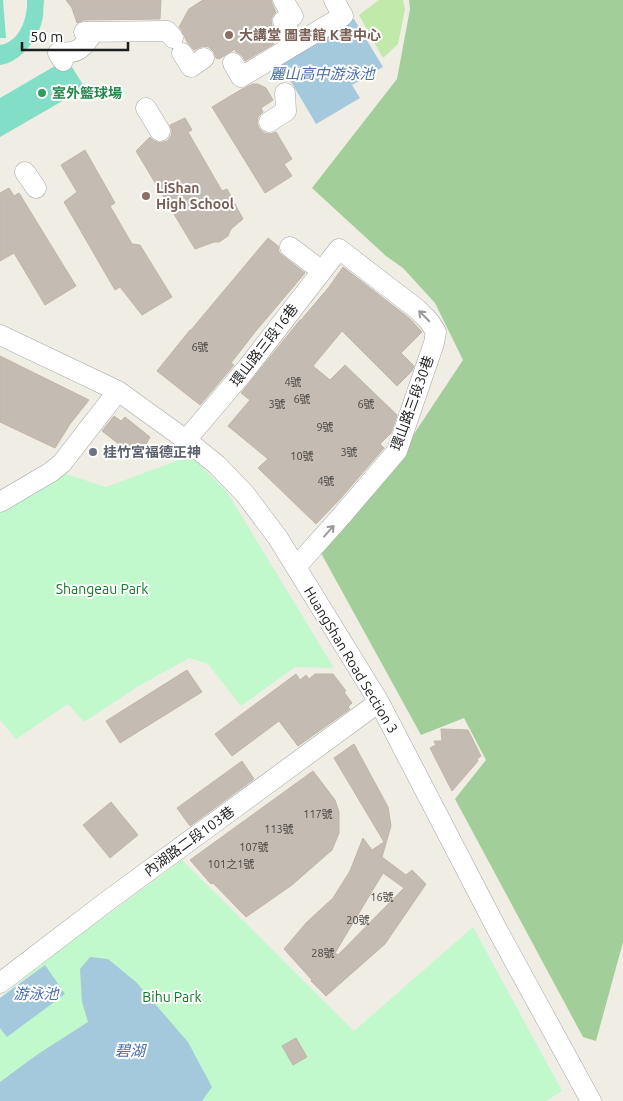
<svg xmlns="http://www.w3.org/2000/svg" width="623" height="1101" viewBox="0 0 623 1101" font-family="Ubuntu,'Noto Sans TC',sans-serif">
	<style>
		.grass { fill: #c1e9aa }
		.forest { fill: #a2ce99 }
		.park { fill: #c1f9cd }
		.pitch { fill: #82dec7 }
		.water { fill: #a4c9dd }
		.building { fill: #c4bcb3; stroke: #c1b5a6; fill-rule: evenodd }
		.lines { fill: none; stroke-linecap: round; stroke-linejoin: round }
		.minor-casing { stroke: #a5a5a5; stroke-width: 21 }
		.minor { stroke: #fff; stroke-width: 20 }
		.oneway { stroke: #9a9a9a }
		.education-dot { fill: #8d6e63; stroke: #fff; stroke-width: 2 }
		.leisure-dot { fill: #2e9e5b; stroke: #fff; stroke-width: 2 }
		.worship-dot { fill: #6b7280; stroke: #fff; stroke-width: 2 }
		.labels { text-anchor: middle; stroke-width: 4; stroke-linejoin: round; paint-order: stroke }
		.number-label { font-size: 11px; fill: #484643 }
		.education-label { font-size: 14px; font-weight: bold; fill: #785e54; stroke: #fff; text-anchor: start }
		.leisure-label { font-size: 14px; font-weight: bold; fill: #27864d; stroke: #fff; text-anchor: start }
		.street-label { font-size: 14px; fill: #1e1e1e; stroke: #fff }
		.worship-label { font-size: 14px; font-weight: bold; fill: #5b616d; stroke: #fff; text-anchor: start }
		.park-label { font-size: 14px; fill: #0b7d24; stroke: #fff }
		.water-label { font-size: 15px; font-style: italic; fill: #4a6fae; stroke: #fff }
	</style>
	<rect width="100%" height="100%" fill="#efede4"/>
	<path class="grass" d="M379,0h24l2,9 -7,35 -15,14 -24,-43z"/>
	<path class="forest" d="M409,0h214v942l-27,99 -13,-4 -128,-238 31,-39 -22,-42 -43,17 -100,-182 81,-101 61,-92 -28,-57 -32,-35 -17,-12 -74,-68 85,-109 13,-70z"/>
	<path class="park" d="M190,456l37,36 107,176 -39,-1 -54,39 -33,-42 -19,-6 -52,29 -53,35 -16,-18 -52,35 -16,-19v-207l66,-39 40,13z
		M182,860l172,171 119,-104 89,164 -16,10h-546v-103l58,-47z"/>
	<path class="pitch" d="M0,0h3l3,38h-6z
		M27,0h17v1c-1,6 0,14 -2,20 -4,18 -22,42 -42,44v-20c20,-3 28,-28 27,-45z
		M67,59l18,29 -85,49v-39z"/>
	<path class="water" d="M354,19l29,48 -31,18 8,13 -44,26 -36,-61z
		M90,957l18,2 28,23 52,60 24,45 -10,14h-202v-19l38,-28 50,-32 -6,-20 -2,-33z
		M45,965l20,29 -58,43 -7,-9v-30z"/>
	<path class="building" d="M66,0h95l-1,19 -76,1 -7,3 -5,-15z
		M203,0h68l2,6 3,6 -3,3 -2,5 1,6 5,9 -7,4 4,5 -29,17 -2,-4 -4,-4 -3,-1 -1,-3 -16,10 -3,-1 -2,-6 -5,-5 -6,-1 -9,4 -7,-8 -5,-11 -3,-4 10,-18z
		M253,84h5l8,4 7,12 -12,8 2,4 -5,5 -1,6 2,5 5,5 6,1 6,-2 16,27 -8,5 8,12 -27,17 -53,-86 30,-18z
		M185,118l7,12 -4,2 34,59 5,-2 16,30 -12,10 -3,7 -9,6h-5l-19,7 -59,-98 14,-14 4,4 6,2 7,-2 4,-5 1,-5 -2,-6z
		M85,150l30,53 -5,3 22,38 8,1 32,52 -30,18 -22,-28 -5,3 -51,-88 13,-10 -16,-27z
		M9,188l5,8 5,-3 57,93 -31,19 -31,-52 -14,8v-68z
		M268,238l10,8 1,6 4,4 22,17 -50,59 -24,31 3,2 -34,40 -43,-34 33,-41h1z
		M343,267l66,51 13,14 -21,21 13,13 -2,5 -15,15 -55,-55 -29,35 17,14 15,-15 52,50 -6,18 -11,11 4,4 -44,51 -24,25 -58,-56 10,-9 -40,-33 22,-26 -9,-7 59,-73h1l28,-33z
		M0,356l89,44 -19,24 -15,24 -55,-26z
		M114,416l7,5 4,-4 25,20 -11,20 -10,-7 -4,6 -11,-6 5,-6 -17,-13z
		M187,670l15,22 -82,51 -14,-22z
		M296,674l4,6 6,-5 3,4 6,-5h18l13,17 -2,1 8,11 -4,4 2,2 -52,37 -19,-25 -47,35 -17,-22z
		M441,729l27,1 13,26 -4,3 1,2 -26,30 -22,-43 6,-3 -2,-4h8z
		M354,744l34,63 3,19 -9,31 24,18 6,-5 14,14 -41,60 -59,52 -15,-15 1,-1 -28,-31 22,-26 27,-25 17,-27 13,-33 9,12 12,-8 -50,-84zM383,873l21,15 -66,67 -3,-2z
		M242,761l12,18 -64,47 -13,-18z
		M313,771l22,29 4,12v21l-7,17 -40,35 -46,32 -33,-34 -2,1 -21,-24z
		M111,802l27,33 -28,23 -27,-33z
		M296,1038l11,19 -14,8 -11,-19z"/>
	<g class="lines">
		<g class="minor-casing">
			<path id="minor" d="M283,0l10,16 -10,5 13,23
				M84,32l83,-1 6,7
				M182,53l9,14 13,-9
				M63,61l-5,-8 2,-1c18,3 25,-6 33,-20
				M233,63l8,14 102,-61 -9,-16
				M146,108l14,23
				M269,122l17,-11 -1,-18
				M25,172l11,16
				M290,247l32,24
				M0,335l118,56 68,49 31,25 28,29 33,44 101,164 120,231 92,168
				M186,440l61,-72 92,-119 78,60 12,12 7,11 -2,11 -37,108 -53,62 -48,54
				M0,502l51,-30 11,-9 56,-72
				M0,983l106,-81 273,-200"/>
		</g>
		<use href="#minor" class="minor"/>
	</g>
	<defs><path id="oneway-shaft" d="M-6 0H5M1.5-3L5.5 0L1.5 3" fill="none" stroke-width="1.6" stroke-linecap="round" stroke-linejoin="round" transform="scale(1.25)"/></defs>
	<g class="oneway">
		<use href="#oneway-shaft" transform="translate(424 316) rotate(-135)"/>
		<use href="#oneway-shaft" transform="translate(329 531) rotate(-48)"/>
	</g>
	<g class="education-dot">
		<circle cx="229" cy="35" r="5"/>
		<circle cx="146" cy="196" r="5"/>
	</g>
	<circle class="leisure-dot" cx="42" cy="93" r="5"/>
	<circle class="worship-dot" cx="93" cy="452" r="5"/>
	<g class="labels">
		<g class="number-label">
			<text x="200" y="351">6號</text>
			<text x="293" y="386">4號</text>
			<text x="302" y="403">6號</text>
			<text x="277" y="408">3號</text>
			<text x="366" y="408">6號</text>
			<text x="325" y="431">9號</text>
			<text x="349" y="456">3號</text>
			<text x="302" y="460">10號</text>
			<text x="326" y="485">4號</text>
			<text x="318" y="818">117號</text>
			<text x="279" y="833">113號</text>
			<text x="254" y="851">107號</text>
			<text x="231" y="868">101之1號</text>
			<text x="382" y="901">16號</text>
			<text x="358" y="924">20號</text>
			<text x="323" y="957">28號</text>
		</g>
		<g class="education-label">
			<text x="239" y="40">大講堂 圖書館 K書中心</text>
			<text x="156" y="193">LiShan<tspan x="156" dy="16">High School</tspan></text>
		</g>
		<g class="leisure-label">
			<text x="52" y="98">室外籃球場</text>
		</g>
		<g class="street-label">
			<text transform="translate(264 345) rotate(-52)" y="5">環山路三段16巷</text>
			<text transform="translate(412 403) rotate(-70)" y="5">環山路三段30巷</text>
			<text transform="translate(351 660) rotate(59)" y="5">HuangShan Road Section 3</text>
			<text transform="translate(189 841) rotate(-36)" y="5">內湖路二段103巷</text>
		</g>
		<g class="worship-label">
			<text x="103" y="457">桂竹宮福德正神</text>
		</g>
		<g class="park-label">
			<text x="102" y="594">Shangeau Park</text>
			<text x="172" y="1002">Bihu Park</text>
		</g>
		<g class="water-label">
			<text x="322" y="79">麗山高中游泳池</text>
			<text x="36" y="999">游泳池</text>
			<text x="130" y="1056">碧湖</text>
		</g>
	</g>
	<path d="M22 42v8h106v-8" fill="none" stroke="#1e1e1e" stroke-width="2.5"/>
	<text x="30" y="42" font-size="15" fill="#1e1e1e" stroke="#ffffff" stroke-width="4" paint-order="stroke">50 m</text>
</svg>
